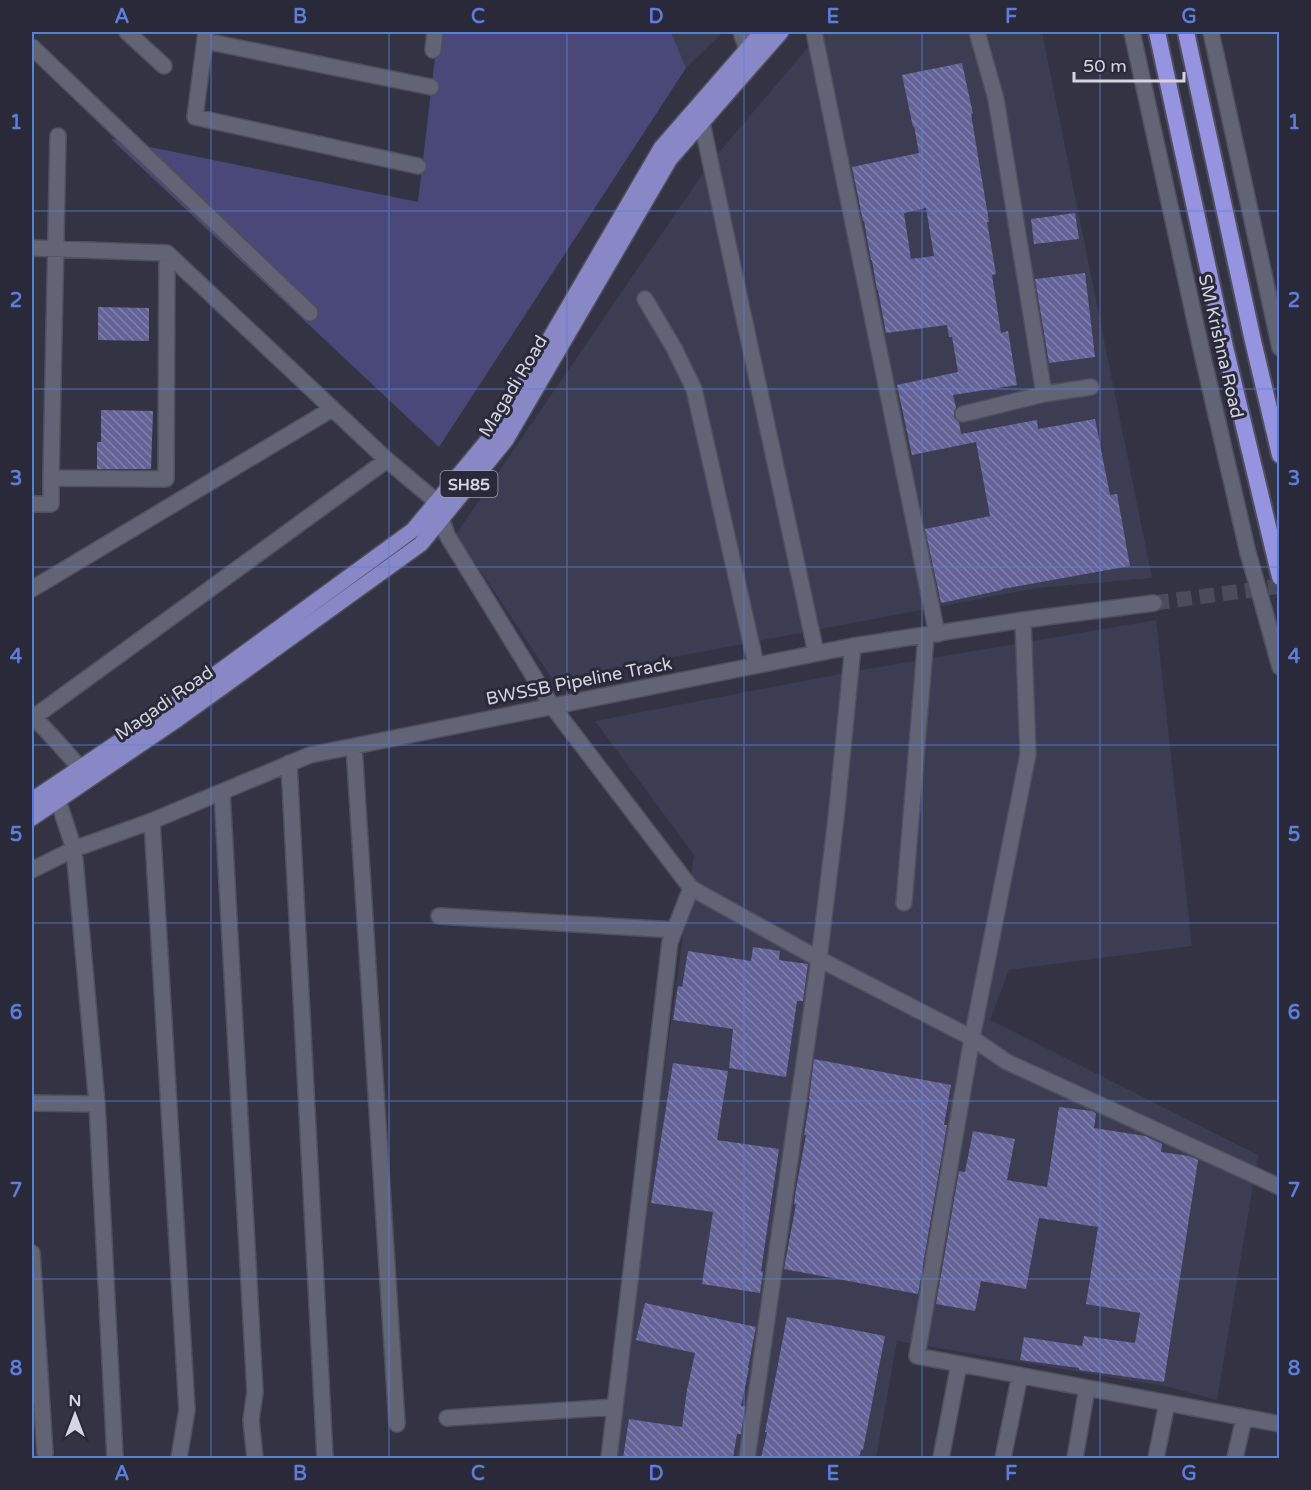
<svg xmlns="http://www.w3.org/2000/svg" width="1311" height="1490" viewBox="0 0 1311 1490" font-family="'Varela Round',sans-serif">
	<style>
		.built { fill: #3c3c53 }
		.green { fill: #4a4878 }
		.building { fill: url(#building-back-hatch); fill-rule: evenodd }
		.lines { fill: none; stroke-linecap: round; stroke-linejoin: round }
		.minor-tunnel { stroke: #4b4b5b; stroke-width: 15; stroke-dasharray: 15 8; stroke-linecap: butt }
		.minor-casing { stroke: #4f4f5d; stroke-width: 18 }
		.tertiary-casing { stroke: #4f4f5d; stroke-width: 18 }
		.primary-casing { stroke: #4f4f5d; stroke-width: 18 }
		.trunk-casing { stroke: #4f4f5d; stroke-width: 20 }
		.minor { stroke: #636376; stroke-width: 15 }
		.tertiary { stroke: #636376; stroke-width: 15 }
		.primary { stroke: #8988c6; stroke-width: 15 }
		.trunk { stroke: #9694e0; stroke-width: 16 }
		.tertiary-bridge-casing { stroke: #4f4f5d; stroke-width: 18; stroke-linecap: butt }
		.tertiary-bridge { stroke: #636376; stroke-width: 15 }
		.grid { fill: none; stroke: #5d7ddb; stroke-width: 1.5; stroke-opacity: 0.55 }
		.labels { text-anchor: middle; stroke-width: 6; stroke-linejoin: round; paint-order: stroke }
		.shield { fill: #292939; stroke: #a1a1ae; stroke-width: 1.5 }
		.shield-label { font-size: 16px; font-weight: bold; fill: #d5d5e0 }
		.street-label { font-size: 18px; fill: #d5d5e0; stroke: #292939 }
		.neatline { fill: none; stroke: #5d7ddb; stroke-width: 2 }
		.grid-label { font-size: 20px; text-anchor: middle; font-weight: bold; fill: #5d7ddb }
	</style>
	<defs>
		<pattern id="building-back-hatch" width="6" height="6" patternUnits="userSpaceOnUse" patternTransform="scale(1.5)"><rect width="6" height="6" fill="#646398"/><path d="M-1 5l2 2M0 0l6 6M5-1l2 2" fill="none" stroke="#8080ab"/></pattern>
	</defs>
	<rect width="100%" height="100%" fill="#334"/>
	<path class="built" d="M671,32h52l-37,36z
		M821,32h221l110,546 -115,10 -484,92 -97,-146 254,-371z
		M1156,620l36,326 -183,24 -19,50 268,135 -41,245 -48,-13 -272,-46 -21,117h-265l83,-603 -99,-134 255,-49z"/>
	<path class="green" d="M438,32h233l15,36 -247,379 -328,-308 307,63z"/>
	<path class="building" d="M962,63l11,51h-2l18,108h-2l9,52 -4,1 9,58 7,-2 9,54 -64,10 3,13 -2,4v5l5,5 2,12 76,-14 1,9 57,-10 15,76 7,-1 13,72 -128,23v1l-61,13 -16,-74 65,-13 -14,-74 -64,13 -15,-70 61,-13 -6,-35h-3l-2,-12 -61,8 -8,-43h-1l-5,-30h-1l-7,-39h-1l-11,-54 67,-14 -5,-27 -1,1 -11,-52zM926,208l8,48 -23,3 -7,-46z
		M1075,213l4,26 -45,5 -3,-25z
		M1085,273l10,84 -46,6 -14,-84z
		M98,307l51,1v33l-51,-1z
		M101,410l52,1 -2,58h-54v-27h4z
		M753,947l27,4 -1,9 29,4 -5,37h-6l-11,76 -57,-9 4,-39 -60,-9 5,-34 4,1 6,-36 63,10z
		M814,1059l137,26 -7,40h3l-29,169 -134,-25 12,-65h-2l1,-9 11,-60h-2l6,-36h-1z
		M673,1063l55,8 -11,69 62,9 -18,122 2,1 -3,21 -58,-9 11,-72 -62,-9z
		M1059,1107l33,4 4,3 -2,14 51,8 17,8 -1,8 28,4 9,4 -34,222 -85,-12v-2l-59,-8 4,-23 58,9 2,-10 51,7 5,-30 -54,-9 12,-77 -59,-9 -13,71 -45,-8 -6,30 -39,-7 23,-133 6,1 8,-41 42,8 -8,41 40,7z
		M645,1303l111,24 -8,41h1l-8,38h4l-4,28h-4l-4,24h-110l6,-39 53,8 5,-37 8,-37 -59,-13z
		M787,1317l98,19 -22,114h-2l-2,8h-98l6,-26h-2z"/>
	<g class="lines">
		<path class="minor-tunnel" d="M1154,603l126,-17"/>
		<g class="minor-casing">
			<path id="minor" d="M127,32l37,34
				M206,32l-11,85 223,49
				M741,32l6,18
				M814,32l123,602
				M977,32l19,67 48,295
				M205,41l226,46
				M32,47l278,266
				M433,50l2,-18
				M702,123l114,530
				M32,248l135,5 220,207 50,42
				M645,299l29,49 20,41 62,276
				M963,414l81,-20 47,-7
				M51,478l7,-342
				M32,504h19v-26l115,1 1,-226
				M32,589l300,-180
				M1023,620l5,134 -56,284 -55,318 363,68
				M32,715l27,29 29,33
				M34,717l353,-257
				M354,746l43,678
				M289,763l36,695
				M52,789l6,11 16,49 23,255 18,354
				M222,792l33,600 -4,28 4,38
				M152,821l35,589 -8,48
				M32,870l42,-21 78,-28 158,-66 543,-109 170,-26 131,-17
				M904,903l22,-267
				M439,916l236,14
				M32,1103l65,1
				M32,1253l13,200
				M447,1418l168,-11
				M609,1458l61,-516 21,-54
				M747,1458l72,-499 17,-141 17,-172
				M941,1458l18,-94
				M1003,1458l17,-83
				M1075,1458l12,-70
				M1156,1458l11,-55
				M1235,1458l9,-40"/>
		</g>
		<g class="tertiary-casing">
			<path id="tertiary" d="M1132,32l70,321 46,200
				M1211,32l69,316
				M438,508l9,27 105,171 139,182 128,71 153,79 35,24 273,125
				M1264,609l16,58"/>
		</g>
		<g class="primary-casing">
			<path id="primary" d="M32,800l140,-94 241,-176 84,-101 164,-281 101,-116
				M32,818l146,-99 243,-175 85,-104 164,-281 111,-127"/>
		</g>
		<g class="trunk-casing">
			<path id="trunk" d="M1157,32l68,315 55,230
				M1186,32l67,309 27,114"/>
		</g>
		<use href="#minor" class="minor"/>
		<use href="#tertiary" class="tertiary"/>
		<use href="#primary" class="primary"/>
		<use href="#trunk" class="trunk"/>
		<g class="tertiary-bridge-casing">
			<path id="tertiary-bridge" d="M1248,553l16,56"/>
		</g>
		<use href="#tertiary-bridge" class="tertiary-bridge"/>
	</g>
	<path class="grid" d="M211,32v1426M389,32v1426M567,32v1426M744,32v1426M922,32v1426M1100,32v1426M32,211h1248M32,389h1248M32,567h1248M32,745h1248M32,923h1248M32,1101h1248M32,1279h1248"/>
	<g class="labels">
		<rect class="shield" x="440.5" y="471" width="57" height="26" rx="4.5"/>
		<g class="shield-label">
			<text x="469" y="490">SH85</text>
		</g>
		<g class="street-label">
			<text transform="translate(1221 346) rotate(77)" y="6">SM Krishna Road</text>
			<text transform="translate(513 386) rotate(-59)" y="6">Magadi Road</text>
			<text transform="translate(579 681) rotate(-11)" y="6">BWSSB Pipeline Track</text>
			<text transform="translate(164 703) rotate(-35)" y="6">Magadi Road</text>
		</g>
	</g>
	<rect width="1311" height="1490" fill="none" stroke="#292939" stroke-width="66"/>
	<g transform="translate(75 1415)" stroke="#292939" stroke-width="4.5" paint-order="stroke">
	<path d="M0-4.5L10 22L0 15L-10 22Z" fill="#d5d5e0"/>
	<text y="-9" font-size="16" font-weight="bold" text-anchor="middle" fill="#d5d5e0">N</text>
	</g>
	<path d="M1074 72v9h110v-9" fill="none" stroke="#d5d5e0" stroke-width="3"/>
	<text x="1083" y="72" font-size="18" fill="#d5d5e0" stroke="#292939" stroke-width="4.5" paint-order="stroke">50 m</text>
	<rect x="33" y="33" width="1245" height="1424" class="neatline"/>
	<g class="grid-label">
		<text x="122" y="23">A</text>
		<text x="300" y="23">B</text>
		<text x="478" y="23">C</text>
		<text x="656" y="23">D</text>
		<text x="833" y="23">E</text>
		<text x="1011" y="23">F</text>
		<text x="1189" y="23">G</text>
		<text x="16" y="129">1</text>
		<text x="1294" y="129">1</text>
		<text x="16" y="307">2</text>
		<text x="1294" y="307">2</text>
		<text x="16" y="485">3</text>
		<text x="1294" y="485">3</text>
		<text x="16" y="663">4</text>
		<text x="1294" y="663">4</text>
		<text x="16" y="841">5</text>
		<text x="1294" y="841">5</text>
		<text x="16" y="1019">6</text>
		<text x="1294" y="1019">6</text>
		<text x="16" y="1197">7</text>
		<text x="1294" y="1197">7</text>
		<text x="16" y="1375">8</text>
		<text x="1294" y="1375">8</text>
		<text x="122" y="1480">A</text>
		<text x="300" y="1480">B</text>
		<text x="478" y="1480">C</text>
		<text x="656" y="1480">D</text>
		<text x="833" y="1480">E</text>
		<text x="1011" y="1480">F</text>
		<text x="1189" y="1480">G</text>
	</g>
</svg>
